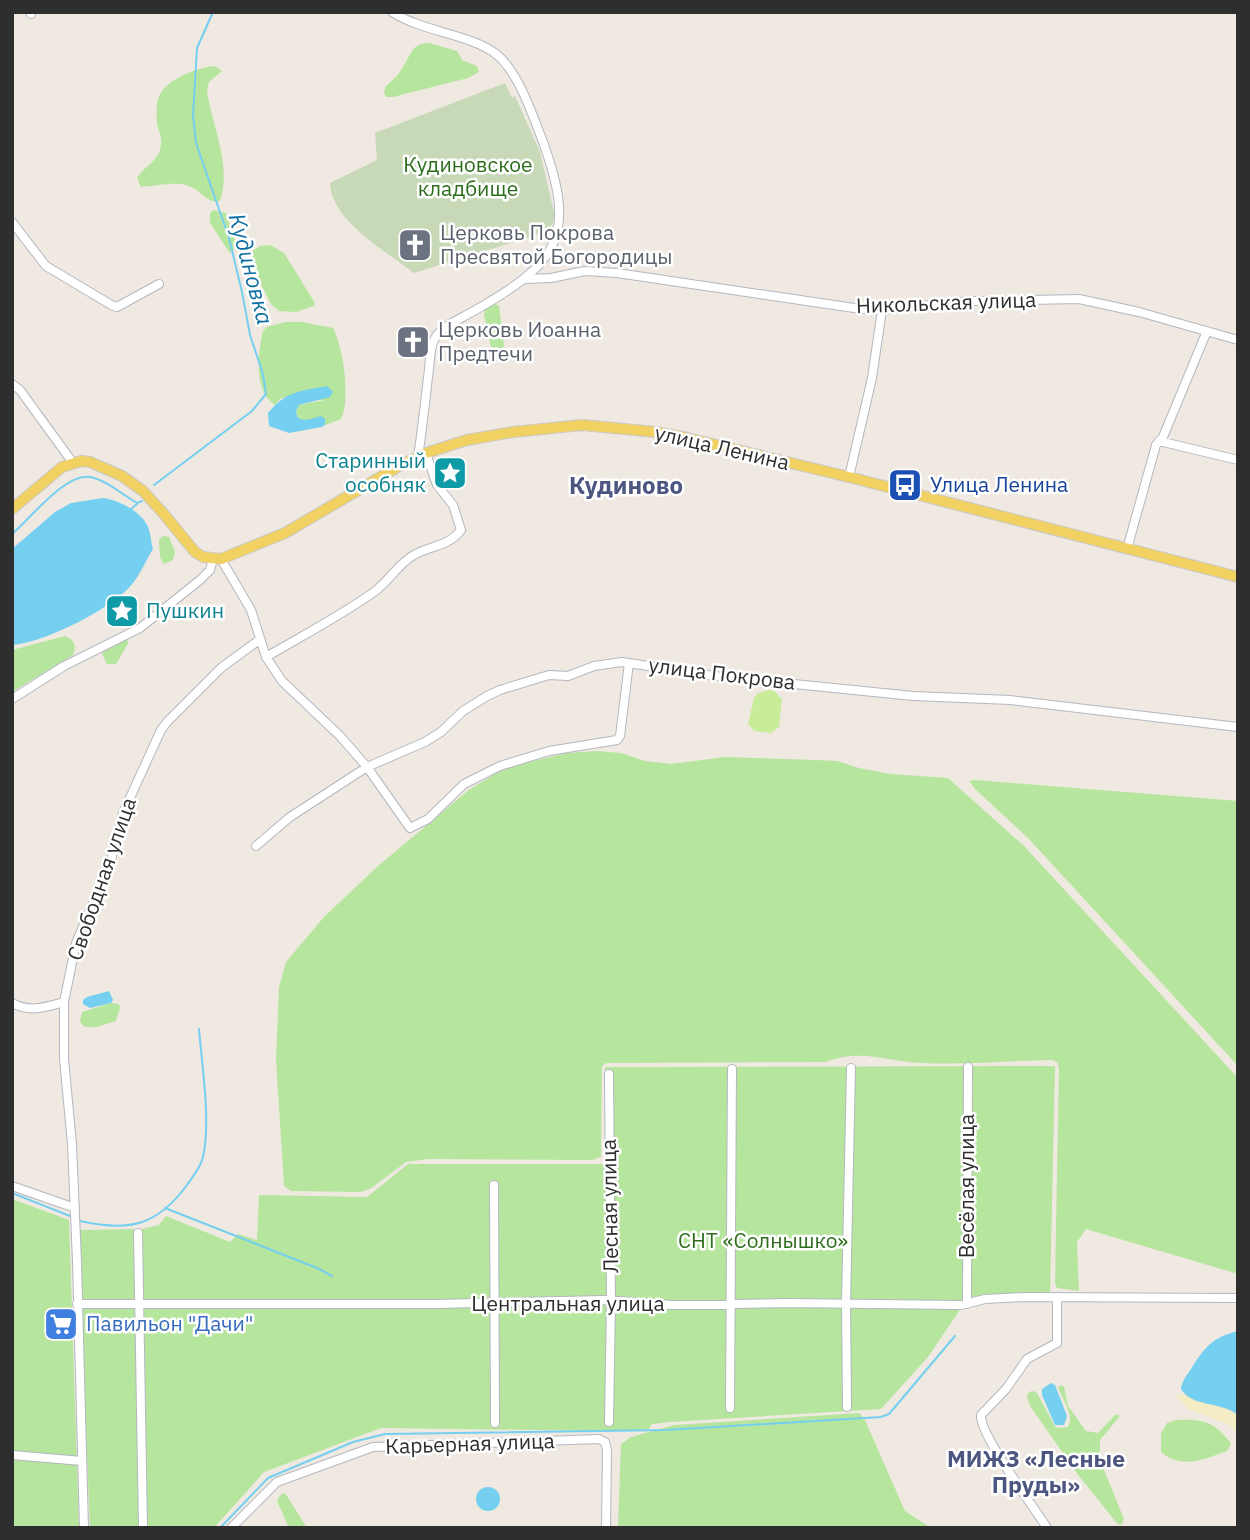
<svg xmlns="http://www.w3.org/2000/svg" width="1250" height="1540" viewBox="0 0 1250 1540" font-family="'IBM Plex Sans',sans-serif">
	<style>
		.green { fill: #b6e59e }
		.sand { fill: #f3ecc5 }
		.cemetery { fill: #c8d9b8 }
		.pitch { fill: #c9ec9a }
		.water { fill: #75cff0 }
		.lines { fill: none; stroke-linecap: round; stroke-linejoin: round }
		.stream { stroke: #75cff0; stroke-width: 2 }
		.minor-casing { stroke: #b4b7c1; stroke-width: 10 }
		.major-casing { stroke: #c9c9c9; stroke-width: 12 }
		.minor { stroke: #fff; stroke-width: 8 }
		.major { stroke: #f2d163; stroke-width: 10 }
		.labels { text-anchor: middle; stroke-width: 5; stroke-linejoin: round; paint-order: stroke }
		.park-label { font-size: 21px; fill: #2c6e1b; stroke: #fff }
		.worship-label { font-size: 21px; fill: #5b616d; stroke: #fff; text-anchor: start }
		.street-label { font-size: 21px; fill: #2e2e2e; stroke: #fff }
		.culture-label { font-size: 21px; fill: #0d838f; stroke: #fff; text-anchor: end }
		.transit-label { font-size: 21px; fill: #164399; stroke: #fff; text-anchor: start }
		.shop-label { font-size: 21px; fill: #366cbe; stroke: #fff; text-anchor: start }
		.water-label { font-size: 23px; font-style: italic; fill: #0d6fa3; stroke: #fff }
		.neighbourhood-label { font-size: 23px; font-weight: bold; fill: #4d5680; stroke: #fff }
		.quarter-label { font-size: 24px; font-weight: bold; fill: #4d5680; stroke: #fff }
	</style>
	<rect width="100%" height="100%" fill="#efe9e1"/>
	<path class="green" d="M429,43l28,8 5,9 15,6 2,6 -11,6 -75,19h-7l-2,-4 2,-7 12,-11 16,-27 7,-4z
		M215,66l7,5 -13,11 -2,9c5,34 25,75 13,110 -14,3 -19,-11 -31,-15 -13,-5 -33,0 -48,1l-4,-9c7,-12 23,-17 24,-34 1,-7 -3,-14 -4,-21 -1,-10 -1,-24 5,-32 10,-14 38,-24 53,-25z
		M214,210l12,3 9,26v9l-5,5 -20,-30v-10z
		M270,245l14,8 31,50 -1,3 -18,6 -17,-1 -8,-7 -22,-43 2,-9 9,-6z
		M495,304l4,2 6,47 -5,5 -7,-2 -9,-41 1,-6z
		M285,322h17l31,6c10,19 18,71 8,91l-16,6 -1,-6 -6,-2c-8,4 -14,5 -21,0l-1,-6 3,-6 26,-5 -44,-2 -6,7c-22,-15 -17,-51 -12,-74l4,-4z
		M163,536l6,1 6,15 -2,8 -9,4 -4,-7 -1,-17z
		M65,636c9,3 12,10 8,19l-61,37v-42z
		M125,639l4,3 -13,22h-9l-5,-10 4,-5z
		M597,751l24,2 24,8 26,3 54,-7 91,3 21,1 22,7 32,6 57,4 76,68 214,232v196l-152,-45 -9,13 2,49 -22,-3 -2,-5 4,-215 -2,-6 -5,-2c-43,1 -87,5 -130,3 -36,-1 -60,-15 -96,-1l-219,1 -5,3 -1,91 -9,3 -164,-1 -22,3 -36,27 -10,3 -69,-1 -7,-5 -8,-126 3,-73 7,-25 38,-45 54,-51 92,-77 32,-19 23,-7 42,-10z
		M975,780l263,21v265l-210,-228 -53,-49 -6,-8z
		M111,1003l8,1 1,4 -4,13 -20,6h-11l-5,-5 2,-10z
		M1055,1066l-5,232 -52,1 -37,9 -33,49 -47,52 -210,13 -19,2 -3,5 -31,2 -237,-3 -117,44 -50,56h-124l-9,-220h10v-4l-10,-3 -2,-71 63,-1 17,-4 7,-9 64,26 8,-8 19,6 2,-45 108,2 41,-33h199l-2,-97z
		M12,1199l57,21 10,308h-67z
		M1061,1385l3,2 4,19 18,25 12,2 18,-19 4,2 -20,24v20l24,59 -2,5 -3,1 -3,-3 -37,-46 -49,-70 -3,-9 2,-5 4,-1 4,2 19,35 12,-1c7,-13 -6,-27 -10,-40z
		M859,1413l5,5 41,93 26,17h-313l3,-84 10,-7 43,-12z
		M1176,1420c26,-1 39,1 55,24l-4,7c-23,8 -45,19 -66,1v-18l6,-11z
		M285,1493l22,35h-18l-12,-27 3,-6z"/>
	<path class="sand" d="M1184,1394l23,9 12,2 19,10v18l-10,-9 -40,-15 -13,-14z"/>
	<path class="cemetery" d="M505,83l7,15 3,-2 25,56 15,65 -6,14 -135,42c-28,-22 -83,-52 -84,-90l47,-23 -2,-27z"/>
	<path class="pitch" d="M770,690l4,1 8,8 -3,28 -8,6 -17,-2 -6,-7 6,-26 4,-5z"/>
	<path class="water" d="M327,386l6,6 -3,5 -31,8 -3,6 1,6c9,6 15,1 24,-1l4,3v6l-3,2 -33,6 -20,-7 -1,-13c18,-22 32,-22 59,-27z
		M103,498c16,2 39,14 45,29 3,7 3,16 5,22 -7,11 -12,24 -20,34 -19,25 -89,60 -121,62v-96l43,-37 16,-9z
		M109,991l4,9 -2,3 -21,5 -7,-4v-4l4,-3z
		M1238,1331v84c-15,-13 -47,-8 -57,-26 1,-8 5,-13 10,-20 14,-22 20,-31 47,-38z
		M1051,1383l4,2 12,31 -3,9h-9l-13,-30v-6z
		M476 1499a12 12 0 1 1 24 0a12 12 0 1 1-24 0Z"/>
	<g class="lines">
		<path class="stream" d="M154,485l98,-74 14,-17 -3,-20 -13,-39 -8,-43 -13,-54 -33,-95 -3,-28 4,-67 16,-36
			M131,509l6,-5
			M12,534c17,-14 54,-62 78,-57 16,3 33,18 47,26l5,-2
			M12,1193l58,23
			M165,1208l152,60 15,8
			M80,1221c49,11 77,5 107,-36 6,-9 14,-18 16,-28 8,-35 -1,-91 -4,-128
			M220,1528l48,-50 85,-36 32,-8 281,-4 215,-13 8,-3 66,-78"/>
		<g class="minor-casing">
			<path id="minor" d="M392,12c31,20 78,22 104,42 22,17 37,62 47,88 35,96 14,122 -71,170 -12,7 -32,15 -38,28 -5,11 -4,26 -6,37 -3,27 -6,53 -10,80
				M31,14v-2
				M12,222l34,44 67,40 4,1 42,-23
				M526,279l25,-1 34,-7 32,2 244,36 21,1 89,-9 108,-2 60,13 99,28
				M12,384l8,6 53,73
				M1159,441l79,19
				M849,477l23,-99 10,-68
				M1127,549l29,-104 7,-8 44,-106
				M221,559l30,51 15,47 16,24 58,55 27,31 43,61 18,-9 36,-35 36,-18 49,-15 68,-11 3,-4 9,-73
				M266,657c36,-21 74,-41 108,-65 15,-11 26,-30 40,-37 17,-10 34,-8 47,-25l-8,-25 -16,-20 -11,-32
				M12,699l52,-33 76,-38 60,-48 10,-10 3,-11
				M256,846l34,-29 77,-50 58,-25 16,-10 22,-21 24,-15 13,-6 49,-15 19,1 26,-10 28,-4 92,14 199,20 97,4 228,27
				M12,1003c19,10 33,4 52,-1
				M494,1185l1,238
				M12,1186l63,22
				M138,1233l5,295
				M77,1304h360l167,-4 67,5 117,-2 173,2 24,-6 40,-2 213,1
				M967,1304l1,-237
				M847,1407l-1,-104 5,-235
				M730,1408l2,-339
				M609,1422l2,-121 -2,-227
				M12,1455l70,6
				M84,1528l-7,-266 -5,-118 -8,-85v-57l12,-59 34,-79 13,-51 38,-83 7,-9 53,-53 38,-28
				M231,1528l46,-46 96,-35 226,-8 6,3 2,8 -1,78
				M1047,1528c-13,-21 -68,-94 -66,-113l25,-26 21,-30 30,-16v-46"/>
		</g>
		<g class="major-casing">
			<path id="major" d="M12,509l50,-42 19,-6 9,1 32,14 21,15 20,22 32,39 8,5 18,2 64,-26 116,-68 25,-12 41,-13 46,-8 69,-7 74,7 31,6 162,39 389,100"/>
		</g>
		<use href="#minor" class="minor"/>
		<use href="#major" class="major"/>
	</g>
	<defs>
		<g id="church-square" transform="scale(1.75)"><rect x="-9" y="-9" width="18" height="18" rx="4" fill="#6b7280" stroke="#fff"/><path d="M-1.2-6h2.4v3.5h3.3v2.4h-3.3V6h-2.4V-.1h-3.3v-2.4h3.3Z" fill="#fff"/></g>
		<g id="sight-square" transform="scale(1.75)"><rect x="-9" y="-9" width="18" height="18" rx="4" fill="#0f9aa8" stroke="#fff"/><path d="M0-6L1.8-2.2L6-1.7L2.9 1.2L3.7 5.4L0 3.3L-3.7 5.4L-2.9 1.2L-6-1.7L-1.8-2.2Z" fill="#fff"/></g>
		<g id="bus-square" transform="scale(1.75)"><rect x="-9" y="-9" width="18" height="18" rx="4" fill="#1a4fb4" stroke="#fff"/><path d="M-5-6H5V4H4V6H2V4H-2V6H-4V4H-5ZM-3.5-4V0h7V-4ZM-3.5 1.2v1.5H-2V1.2ZM2 1.2v1.5H3.5V1.2Z" fill="#fff"/></g>
		<g id="supermarket-square" transform="scale(1.75)"><rect x="-9" y="-9" width="18" height="18" rx="4" fill="#3f7fe0" stroke="#fff"/><path d="M-6-5.5h2.5l.6 2H6L4.5 2H-2.5L-4.4-4H-6ZM-1.5 3.2a1.3 1.3 0 1 0 .1 0ZM3 3.2a1.3 1.3 0 1 0 .1 0Z" fill="#fff"/></g>
	</defs>
	<g fill-rule="evenodd">
		<use href="#church-square" x="415" y="245"/>
		<use href="#church-square" x="413" y="342"/>
		<use href="#sight-square" x="450" y="473"/>
		<use href="#bus-square" x="905" y="485"/>
		<use href="#sight-square" x="122" y="611"/>
		<use href="#supermarket-square" x="61" y="1324"/>
	</g>
	<g class="labels">
		<g class="park-label">
			<text x="468" y="172">Кудиновское<tspan x="468" dy="24">кладбище</tspan></text>
			<text x="763" y="1248">СНТ «Солнышко»</text>
		</g>
		<g class="worship-label">
			<text x="440" y="240">Церковь Покрова<tspan x="440" dy="24">Пресвятой Богородицы</tspan></text>
			<text x="438" y="337">Церковь Иоанна<tspan x="438" dy="24">Предтечи</tspan></text>
		</g>
		<g class="street-label">
			<text transform="translate(946 303) rotate(-2)" y="7">Никольская улица</text>
			<text transform="translate(722 448) rotate(13)" y="7">улица Ленина</text>
			<text transform="translate(722 674) rotate(7)" y="7">улица Покрова</text>
			<text transform="translate(102 879) rotate(-71)" y="7">Свободная улица</text>
			<text transform="translate(967 1186) rotate(-90)" y="7">Весёлая улица</text>
			<text transform="translate(610 1206) rotate(-91)" y="7">Лесная улица</text>
			<text x="568" y="1311">Центральная улица</text>
			<text transform="translate(470 1444) rotate(-2)" y="7">Карьерная улица</text>
		</g>
		<g class="culture-label">
			<text x="426" y="468">Старинный<tspan x="426" dy="24">особняк</tspan></text>
			<text x="146" y="618" text-anchor="start">Пушкин</text>
		</g>
		<g class="transit-label">
			<text x="930" y="492">Улица Ленина</text>
		</g>
		<g class="shop-label">
			<text x="86" y="1331">Павильон "Дачи"</text>
		</g>
		<g class="water-label">
			<text transform="translate(251 269) rotate(75)" y="8">Кудиновка</text>
		</g>
		<g class="neighbourhood-label">
			<text x="1036" y="1467">МИЖЗ «Лесные<tspan x="1036" dy="26">Пруды»</tspan></text>
		</g>
		<g class="quarter-label">
			<text x="626" y="494">Кудиново</text>
		</g>
	</g>
	<rect width="1250" height="1540" fill="none" stroke="#2e2e2e" stroke-width="28"/>
</svg>
